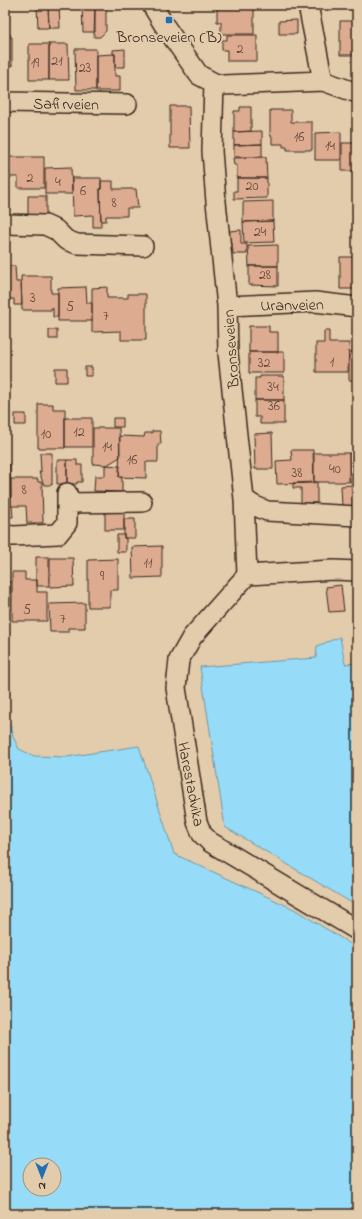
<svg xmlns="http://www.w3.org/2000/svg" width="362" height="1219" viewBox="0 0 362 1219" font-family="'Indie Flower',sans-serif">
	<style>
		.water { fill: #96dcf8; stroke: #7295a1; fill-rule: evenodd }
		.building { fill: #ddab90; stroke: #3b2a1e }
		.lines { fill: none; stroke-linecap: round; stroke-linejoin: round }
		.minor-casing { stroke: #3b2a1e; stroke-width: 22 }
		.minor { stroke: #e3ccac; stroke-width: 19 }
		.poi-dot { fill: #1f6fb2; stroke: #e3ccac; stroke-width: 1.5 }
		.labels { text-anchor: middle; stroke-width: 3.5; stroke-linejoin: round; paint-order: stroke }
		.number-label { font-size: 14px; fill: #644a3a }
		.poi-label { font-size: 16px; fill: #3b2a1e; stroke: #e3ccac }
		.street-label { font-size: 16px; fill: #3b2a1e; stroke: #e3ccac }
	</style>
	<rect width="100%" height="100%" fill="#e3ccac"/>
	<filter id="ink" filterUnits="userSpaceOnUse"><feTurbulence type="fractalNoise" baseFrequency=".025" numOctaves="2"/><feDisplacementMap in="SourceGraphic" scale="8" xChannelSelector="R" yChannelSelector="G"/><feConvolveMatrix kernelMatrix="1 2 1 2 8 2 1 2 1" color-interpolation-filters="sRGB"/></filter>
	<g filter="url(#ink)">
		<path class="water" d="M340,637l5,27 12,-1v243l-132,-79 -25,-160 116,-9 1,-12z
			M5,722l7,6 1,9 6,12 15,7 32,1 73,-11 35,108 120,55 63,39v266h-352zM30,1165h24v24h-24z"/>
		<path class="building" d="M37,5h11l1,23h-11z
			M48,5h11l1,23h-11z
			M82,5h13v27h-12z
			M95,5h11v26l-6,6h-6z
			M208,5h31v1l-31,1z
			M221,7l33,1v26h-33v-12h-4v-14h4z
			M297,20v14h-18v-13z
			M340,21h17v34h-17z
			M5,34h5v3h2v29h-7z
			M227,35h30v26h-30v-11h-5v-10h5z
			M29,44h20v36h-20z
			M49,44h19l1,36h-20z
			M75,49h21v41h-20z
			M125,49v18h-10v-13h-2v-4z
			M115,54v22h5v15h-24v-36z
			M170,106h19l1,42h-20z
			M240,107h11v24l-17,1v-21h6z
			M270,110h21v12h21v28h-25v-3h-4v-3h-11v-8h-2z
			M262,131v13l-28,1v-13z
			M341,132v28h-26v-27z
			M342,143h15v28h-15z
			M262,144v13h-28v-12z
			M8,157h36v31h-26v-11h-10z
			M266,157l1,21h-30v-13h-3l-1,-7z
			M71,167l1,27h-27v-26z
			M72,178h29v11h-1l1,38h-8v-12l-20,1z
			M237,178h30v20l-33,1v-8h3z
			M101,181h12v8h23l2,19h-11v8h-21v5h-5l-1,-32h1z
			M28,196h18v20h-18z
			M273,201v20l-30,1v-20z
			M273,221l1,21 -30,1 -1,-21z
			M241,230v14h6v10h-14l-1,-10h-3v-13z
			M278,245v21h-29l-1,-20z
			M340,257h17v32h-17z
			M5,266h10l1,16h5l1,23h-8v-6h-9z
			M249,266h29v20l-29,-1z
			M21,276h30v17h7v24h-5v-9h-2v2h-29z
			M86,287l1,16h5v18h-34v-33z
			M107,287v11h21v-4h18v46h-25v-9l-29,1v-44z
			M249,326h20v6h9v20h-29z
			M49,330h8v9h-8z
			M324,331h5v12h20l-1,29h-32v-29h8z
			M249,352h35v21h-35z
			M349,352h8v28h-8z
			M85,367h7v9h-7z
			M55,368h12v14h-12z
			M260,376h24v24h-29v-22h5z
			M255,400h29v24h-24v-7h-5z
			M5,404l4,1 -1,11h-3z
			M38,404h15v5h12v39h-27z
			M15,414h11v11h-11z
			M65,418h27v29h-27z
			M113,418h10v9h-10z
			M93,428h26l1,29 -13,8 -14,-1z
			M152,431h8l1,13h-3v18h-12v16l-27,-1 1,-41 24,1 1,-4h7z
			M272,433l1,36h-18l-1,-35z
			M291,450h22l1,33 -37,1 -1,-23 16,-1z
			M40,453h12v32h-8l-5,-13h2z
			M314,453h35v29h-35z
			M349,453h8v29h-7z
			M57,460h10v24h-10z
			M67,460h10v5h5v17h-5v2h-10z
			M5,465h5l1,41h1l1,11h-8z
			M105,465l15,1 -1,11 3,1v14l-28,-1 1,-15h10z
			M11,479h27v3h4l1,41h-16l-1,-17h-15z
			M314,482h3v21h-16v-15h-8v-5z
			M352,485l1,21h-11l-1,-20z
			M105,509h19v21h-19z
			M124,519h11v19h-11z
			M117,535h7v3h2v14h-9z
			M162,546v31l-29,1 -1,-31z
			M36,557h13v29h-12v-6h-1z
			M50,558h23l1,28 -24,1z
			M118,559v31h-8v17h-22v-47z
			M12,572h13v8h12v12h10v29h-35z
			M5,582h6v27h-6z
			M341,585l3,26 -15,1 -3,-25z
			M85,603v25h-17v4h-18l-1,-28z"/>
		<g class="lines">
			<g class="minor-casing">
				<path id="minor" d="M152,5l12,20 35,50 15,8 9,2 100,-4 34,12
					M308,5l15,76
					M214,83l-2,68 4,51 11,104 1,47 16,146 9,6 14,6 90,5
					M5,102l122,2
					M5,224l40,1 11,5 10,10 11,4 66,2
					M227,306l88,-4 42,5
					M244,499l3,76 -55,62 -13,23 -3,28 21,134 5,12 8,8 147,88
					M67,503l75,-1
					M5,535l8,1 45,-2 9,-11v-30
					M247,575l86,-5 24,1"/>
			</g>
			<use href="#minor" class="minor"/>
		</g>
	</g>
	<rect class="poi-dot" x="165" y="16" width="8" height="8" rx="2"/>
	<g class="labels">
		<g class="number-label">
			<text x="240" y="53">2</text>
			<text x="57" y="65">21</text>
			<text x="35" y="67">19</text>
			<text x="85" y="72">23</text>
			<text x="299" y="141">16</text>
			<text x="330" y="150">14</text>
			<text x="30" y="182">2</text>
			<text x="58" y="186">4</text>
			<text x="252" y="190">20</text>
			<text x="83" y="195">6</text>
			<text x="114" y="207">8</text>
			<text x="260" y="236">24</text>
			<text x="265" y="279">28</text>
			<text x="33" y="302">3</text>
			<text x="70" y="311">5</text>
			<text x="106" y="320">7</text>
			<text x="332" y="366">1</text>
			<text x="264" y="367">32</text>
			<text x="273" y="391">34</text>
			<text x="274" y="410">36</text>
			<text x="79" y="436">12</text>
			<text x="46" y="438">10</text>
			<text x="107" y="451">14</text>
			<text x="132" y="464">16</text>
			<text x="335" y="473">40</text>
			<text x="297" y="477">38</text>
			<text x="24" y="494">8</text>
			<text x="148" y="567">11</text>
			<text x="102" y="580">9</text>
			<text x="27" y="614">5</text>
			<text x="63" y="623">7</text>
		</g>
		<g class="poi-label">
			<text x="169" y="42">Bronseveien (B)</text>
		</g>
		<g class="street-label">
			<text transform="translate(66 103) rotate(1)" y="6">Safirveien</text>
			<text transform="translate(292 304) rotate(-1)" y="6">Uranveien</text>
			<text transform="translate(230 349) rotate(-94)" y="6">Bronseveien</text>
			<text transform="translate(192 784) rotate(79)" y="6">Harestadvika</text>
		</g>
	</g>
	<rect width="362" height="1219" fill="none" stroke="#e3ccac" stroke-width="20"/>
	<rect x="10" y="10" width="342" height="1199" fill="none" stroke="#3b2a1e" stroke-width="1.5" filter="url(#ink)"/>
	<g transform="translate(42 1177) rotate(180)"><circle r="19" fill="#e3ccac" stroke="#a08b73"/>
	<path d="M0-3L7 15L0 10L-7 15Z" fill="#1f6fb2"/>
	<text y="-6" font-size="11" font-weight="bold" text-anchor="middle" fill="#3b2a1e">N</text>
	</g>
</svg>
